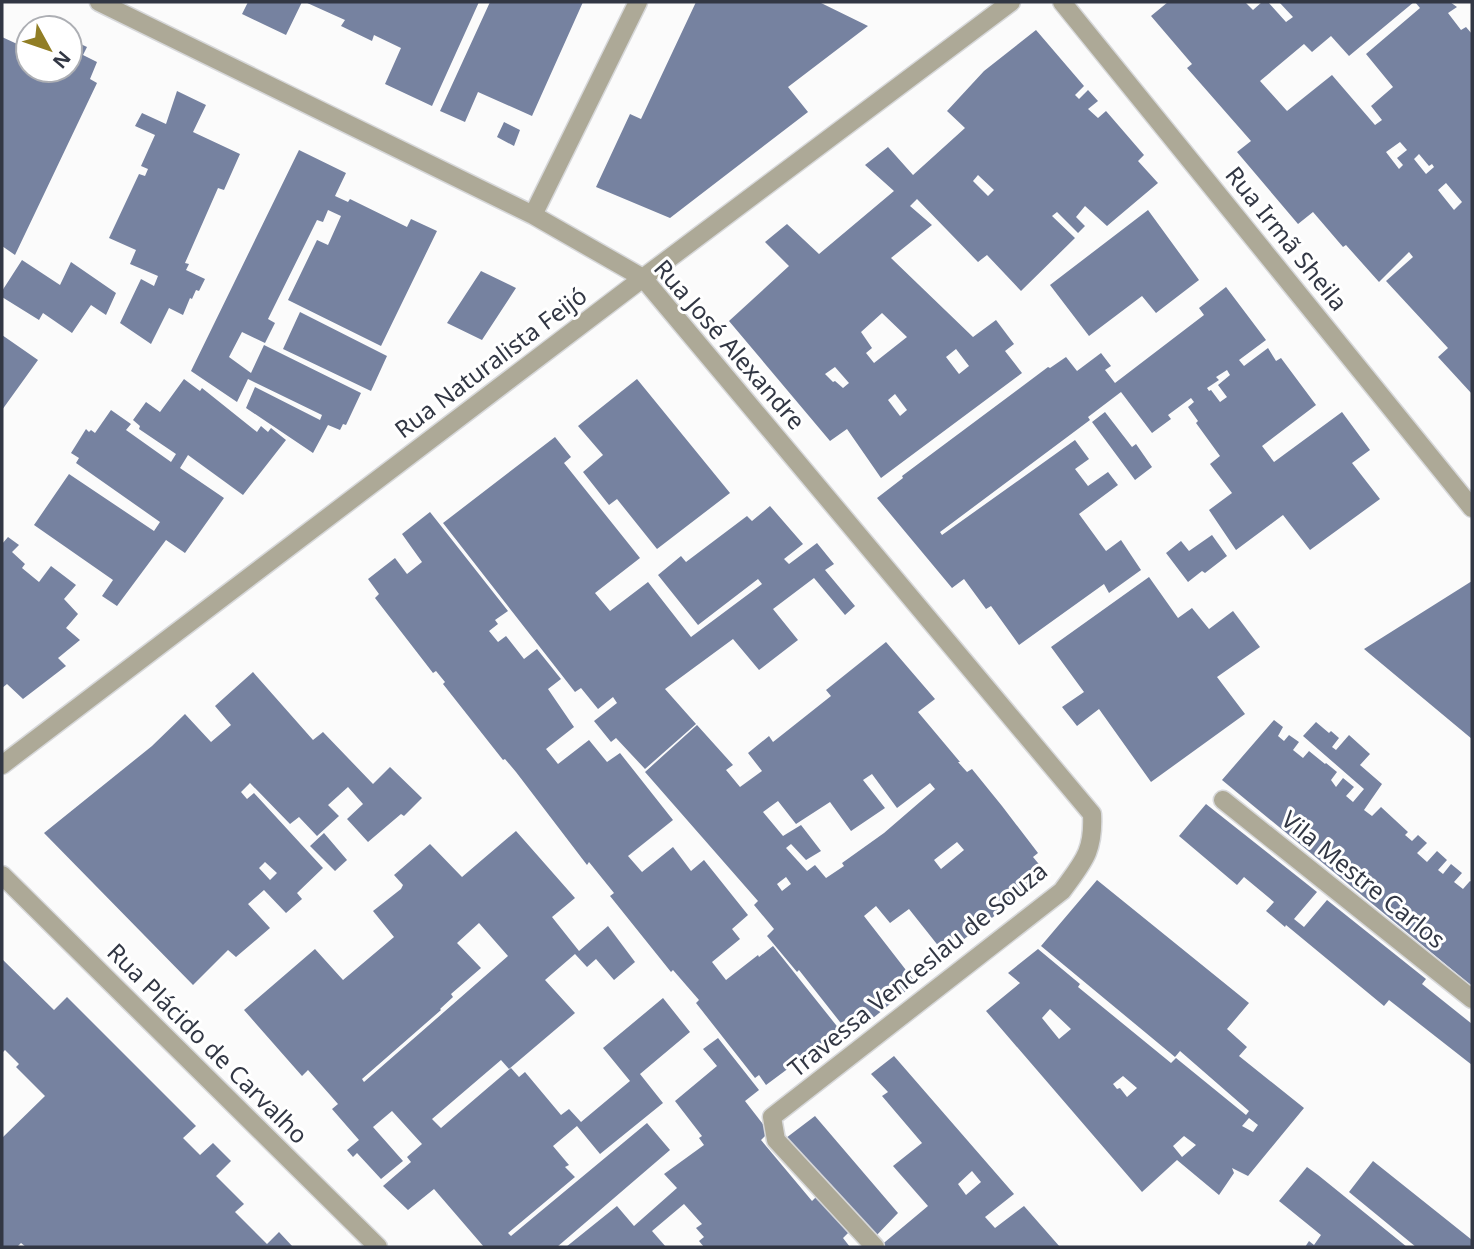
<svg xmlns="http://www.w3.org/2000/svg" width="1474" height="1249" viewBox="0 0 1474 1249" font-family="'Noto Sans',sans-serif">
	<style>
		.building { fill: #7682a0; fill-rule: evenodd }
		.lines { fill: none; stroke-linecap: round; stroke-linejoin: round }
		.minor-casing { stroke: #d7d8da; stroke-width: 21 }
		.minor { stroke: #ada997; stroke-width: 18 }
		.labels { text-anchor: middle; stroke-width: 6; stroke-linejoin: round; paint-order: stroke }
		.street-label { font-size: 24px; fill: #323744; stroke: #fff }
	</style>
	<rect width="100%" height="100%" fill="#fbfbfb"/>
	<path class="building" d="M248,2h54l-16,33 -44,-21z
		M305,2h174l-47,104 -47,-22 16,-36 -25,-12 -2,-1 -2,6 -31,-15 4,-6z
		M490,2h93l-51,114 -54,-24 -13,30 -25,-11z
		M696,2h123l49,24 -80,61 20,25 -138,106 -74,-31 34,-73 11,5z
		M1168,2h77l8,8 9,-8h6l18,20 7,-5 -14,-15h135l-65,54 -18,-20 -19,16 -8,-8 -44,37 27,30 45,-36 43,50 7,-5 -11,-14 22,-19 -27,-33 54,-46 -5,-6h35l7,5 -9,6 13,17 5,-3 6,7v360l-34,-37 10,-9 -62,-67 27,-24 -4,-5 -30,30 -33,-37 -3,2 -30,-35 -15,12 -61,-72 14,-11 -64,-73 5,-4 -41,-48zM1400,142l7,8 -10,8 6,7 -4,4 -13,-17zM1419,154l10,12 3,-2 2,3 -8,7 -12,-15zM1446,183l16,19 -8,8 -16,-20z
		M1036,30l48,56 -9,9 4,4 9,-9 10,11 -10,8 10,9 8,-7 38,44 -6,6 20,22 -51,43 -22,-20 -9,11 9,9 -7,7 -21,-21 -5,4 23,22 -54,53 -34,-36 -9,7 -61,-63 -7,7 22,19 -41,33 82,79 23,-17 18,24 -9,7 17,22 -141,105 -34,-49 -17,12 -101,-120 60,-55 -24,-24 22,-18 32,30 75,-63 -29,-26 23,-18 25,28 52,-47 -18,-17 37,-40zM978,175l16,15 -6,6 -15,-15zM882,313l25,24 -33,26 -8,-10 6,-5 -11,-16zM956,349l13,17 -10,8 -13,-17zM835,367l14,16 -6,5 -8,-7 -2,1 -8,-8zM895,394l12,16 -7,6 -12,-16z
		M2,37l26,12v21h42v-31l17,8 -4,8 14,7 -7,17 7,4 -82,172 -13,-9z
		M177,91l29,14 -13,27 47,22 -16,36 -6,-2 -33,75 4,1 -3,6 19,9 -6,12 -3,-1 -4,9 -2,-1 -7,17 -14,-7 -18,36 -31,-21 21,-44 13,7 4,-10 -28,-12 6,-14 -27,-12 30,-64 6,2 3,-7 -7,-3 14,-31 -20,-9 7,-13 24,11z
		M504,122l16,8 -6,16 -17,-9z
		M299,150l47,23 -11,23 13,6 2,-3 57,28 4,-8 26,12 -56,115 -93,-46 29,-60 11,5 13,-29 -13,-6 -5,12 -6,-2 -49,99 7,4 -10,20 -23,-11 -13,25 22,16 13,-28 97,48 -15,32 -3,-1 -3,6 -12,-5 -15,28 -67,-45 9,-21 65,33 2,-5 -74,-36 -11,23 -46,-31z
		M1148,210l51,70 -43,33 -14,-17 -53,40 -39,-51z
		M22,260l38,25 11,-23 45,31 -10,22 -15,-10 -19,28 -29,-20 -4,7 -37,-23v-6z
		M481,271l35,17 -34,52 -35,-17z
		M1226,287l40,53 -27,20 5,6 24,-18 8,13 5,-3 35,47 -54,41 12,16 68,-50 28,38 -18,13 28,36 -70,51 -27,-35 -47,35 -27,-40 23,-17 -22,-29 10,-8 -24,-33 2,-2 -10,-14 6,-5 -3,-4 -23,17 3,4 -19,14 -31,-41 -33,25 2,3 -150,112 2,3 133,-95 14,19 -14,10 13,17 20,-14 10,13 -39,29 27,37 15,-11 20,30 -32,23 -5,-9 -85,61 -28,-39 -5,3 -22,-30 -12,9 -75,-90 26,-20 -1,-2 146,-109 2,1 16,-11 11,14 24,-18 10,13 -6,4 10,13 89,-68 -5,-7zM1227,370l3,5 -12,10 9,12 -7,5 -9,-12 -2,1 -2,-3 12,-8 -3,-3z
		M300,312l87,44 -16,35 -88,-42z
		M2,335l36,25 -36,50z
		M184,379l16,12 2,-3 55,44 4,-6 7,6 3,-4 15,12 -43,55 -55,-40 -8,13 44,30 -39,55 -19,-13 -49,66 -15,-10 11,-16 -79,-55 35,-51 85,57 6,-9 -84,-59 3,-5 -8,-5 15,-24 3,3 2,-2 4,3 16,-23 20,14 -5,6 45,32 5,-8 -37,-25 1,-3 -7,-6 13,-18 14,10z
		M637,379l93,114 -73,56 -40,-50 -8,6 -26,-33 20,-17 -25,-29z
		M1105,412l27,35 4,-3 16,23 -17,13 -43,-58z
		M555,437l16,20 -7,6 76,95 -45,35 15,18 38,-29 43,55 71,-53 -4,-5 -60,46 -40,-50 23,-19 5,6 61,-46 5,5 18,-15 33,38 -19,15 5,5 28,-21 17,21 -9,6 30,36 -10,9 -31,-37 -41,31 25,31 -39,30 -26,-31 -68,50 31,35 -51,45 -29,-31 -5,4 -17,-21 23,-18 -4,-6 -15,12 -17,-21 -6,4 -132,-169z
		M430,512l78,99 -13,9 3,4 -9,7 9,11 8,-6 18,23 13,-10 24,30 -13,10 26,38 -28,22 12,15 31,-24 18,22 13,-9 53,67 -45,36 14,16 31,-25 18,24 13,-11 44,55 -16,14 8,10 -28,23 14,18 32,-25 1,2 14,-11 67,84 -74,55 -7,-10 -4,3 -59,-75 3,-3 -26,-30 -2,2 -61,-76 4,-3 -25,-31 -2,3 -71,-93 -11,-13 -2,1 -60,-76 2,-2 -9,-11 -3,2 -58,-75 4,-4 -11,-15 27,-21 12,16 15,-12 -20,-28z
		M1212,535l15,21 -22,17 -3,-2 -14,11 -22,-29 15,-12 8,10z
		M8,537l11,8 -7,7 13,12 -3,4 17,14 12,-16 25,19 -12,14 14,15 -12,14 14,12 -22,18 8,8 -43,33 -16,-15 -5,4v-144z
		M1149,577l29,41 14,-10 17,21 24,-18 27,36 -43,30 28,37 -94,68 -52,-73 -22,17 -15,-19 22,-15 -33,-45z
		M1472,581v158l-108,-90z
		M886,642l49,57 -17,13 42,50h-2l9,10 5,-3 30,37 36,47 -5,4 15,18 -89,68 -4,-6 -15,11 -31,-39 -19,14 -14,-17 -12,10 52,67 -65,53 -52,-66 -2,2 -30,-36 7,-7 -20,-24 4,-4 -113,-129 52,-47 36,40 -7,5 14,17 22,-16 -14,-18 21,-17 4,6 58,-46 -5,-6zM872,774l25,34 33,-25 5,6 -51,44 -42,30 2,3 -18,12 -11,-13 -8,6 -21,-23 5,-4 15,16 15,-9 -20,-26 -18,11 -20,-24 15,-11 18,23 34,-22 21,29 34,-23 -22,-28zM957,842l7,8 -23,19 -7,-9zM786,877l5,7 -9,7 -5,-7z
		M253,672l60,68 10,-8 50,52 17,-17 32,31 -18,18 -3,-2 -33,28 -21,-23 16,-15 -15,-17 -20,18 11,11 -22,20 -18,-19 -9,7 -40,-41 -9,9 6,7 7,-6 69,75 -26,25 5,6 -16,14 -22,-23 -16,14 22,24 -34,29 -8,-7 -35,35 -149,-152 108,-87 33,-32 26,28 20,-17 -16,-19zM265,862l12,11 -7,7 -11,-12z
		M1274,720l9,7 -5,9 6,5 5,-6 10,7 -6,8 10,8 6,-7 16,13 1,-1 11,9 -6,8 5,7 7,-9 11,9 -8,9 7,6 11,-13 -61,-53 13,-14 13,11 2,-2 8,7 -7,9 4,3 13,-15 21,19 -10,11 22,19 -18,26 8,6 9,-9 27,25 -3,3 7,6 6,-6 9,8 -10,10 10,9 10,-11 10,9 -9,10 5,4 8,-10 11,9 -8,9 9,7 7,-8 2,1v104l-250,-206z
		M1206,804l111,88 -23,27 10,8 23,-27 99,79 -4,5 50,40v41l-83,-65 -5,6 -98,-81 -1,2 -19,-16 8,-9 -30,-25 -7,8 -58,-49z
		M516,831l59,67 -23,19 27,34 29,-25 27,36 -21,18 -18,-21 -9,8 -12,-13 -30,26 30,33 -66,56 -8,-9 -69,59 9,9 70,-60 8,9 6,-5 36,43 8,-6 12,13 49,-41 -27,-33 60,-50 27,34 -50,42 23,29 -63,51 -23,-28 -24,20 16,19 -4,2 10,10 -67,56 3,3 136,-113 23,27 -113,97h-73l-50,-58 -26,21 -25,-24 28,-24 -4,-5 15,-13 -30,-33 -19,16 30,34 -22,18 -24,-26 -4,4 -6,-7 12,-10 -27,-31 6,-5 -30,-34 -6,6 -58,-66 71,-61 28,31 51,-43 -21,-26 28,-22 2,-4 -9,-10 36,-31 32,33zM479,923l29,33 -144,126 -2,-3 79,-69 -1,-1 13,-12 -2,-3 30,-26 -24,-25z
		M324,833l23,27 -12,11 -25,-25z
		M1097,880l152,123 -22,26 20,18 -8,9 65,52 -56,68 -16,-8 2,5 -15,22 -42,-35 -35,32 -156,-181 34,-28 -12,-10 30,-24 42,35 -2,3 93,76 5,-5 70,57 3,-4 -69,-60 -5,6 -134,-111zM1050,1009l21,20 -12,10 -17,-21zM1123,1076l14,12 -10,9 -7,-9 -3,1 -4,-5zM1249,1118l9,7 -5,7 -11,-6zM1184,1136l12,9 -14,12 -9,-11z
		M2,959l52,51 13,-13 129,129 -13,12 17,17 13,-12 18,18 -15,15 28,28 -9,8 32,32 12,-12 14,15h-267l-5,-4 -4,4h-15v-109l43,-42 -29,-29 3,-3 -14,-14 -3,3z
		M718,1038l41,52 -14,11 24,31 -8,8 51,61 5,-5 32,36 -6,6 7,9h-146l-5,-6 5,-4 -8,-9 6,-4 -18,-20 -32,27 14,16h-100l51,-41 17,20 43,-38 -13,-14 40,-29 -5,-7 3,-2 -27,-35 42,-35 -14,-17z
		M894,1056l120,138 -29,23 10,11 29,-22 36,41h-181l49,-41 -35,-40 29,-23 -40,-47 6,-4 -17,-18zM972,1171l9,11 -15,13 -8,-11z
		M815,1116l83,97 -25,26 -87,-101z
		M1373,1161l99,79v7h-56l-67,-55z
		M1307,1167l11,8 89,72h-102l4,-6 5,4 7,-10 -42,-34z"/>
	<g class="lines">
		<g class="minor-casing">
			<path id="minor" d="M99,2l434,213 110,63 449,536c2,38 -9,48 -30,77l-290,226 4,23 99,107
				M1062,2l410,506
				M533,215l105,-213
				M2,765l641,-487 368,-276
				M1223,800l249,199
				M2,875l376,372"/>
		</g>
		<use href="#minor" class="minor"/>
	</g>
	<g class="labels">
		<g class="street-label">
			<text transform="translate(1286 239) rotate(51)" y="8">Rua Irmã Sheila</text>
			<text transform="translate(729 345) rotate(49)" y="8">Rua José Alexandre</text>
			<text transform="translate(491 363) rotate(-37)" y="8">Rua Naturalista Feijó</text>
			<text transform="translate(1363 880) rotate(39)" y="8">Vila Mestre Carlos</text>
			<text transform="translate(918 970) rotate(-39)" y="8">Travessa Venceslau de Souza</text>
			<text transform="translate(207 1044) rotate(45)" y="8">Rua Plácido de Carvalho</text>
		</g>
	</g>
	<rect width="1474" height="1249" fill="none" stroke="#323744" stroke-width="7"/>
	<g transform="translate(49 49) rotate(130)"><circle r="33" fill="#ffffff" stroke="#adafb4" stroke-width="2"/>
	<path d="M0-5L12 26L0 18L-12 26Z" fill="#917e25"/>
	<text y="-10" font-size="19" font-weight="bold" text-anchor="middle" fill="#323744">N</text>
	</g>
</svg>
